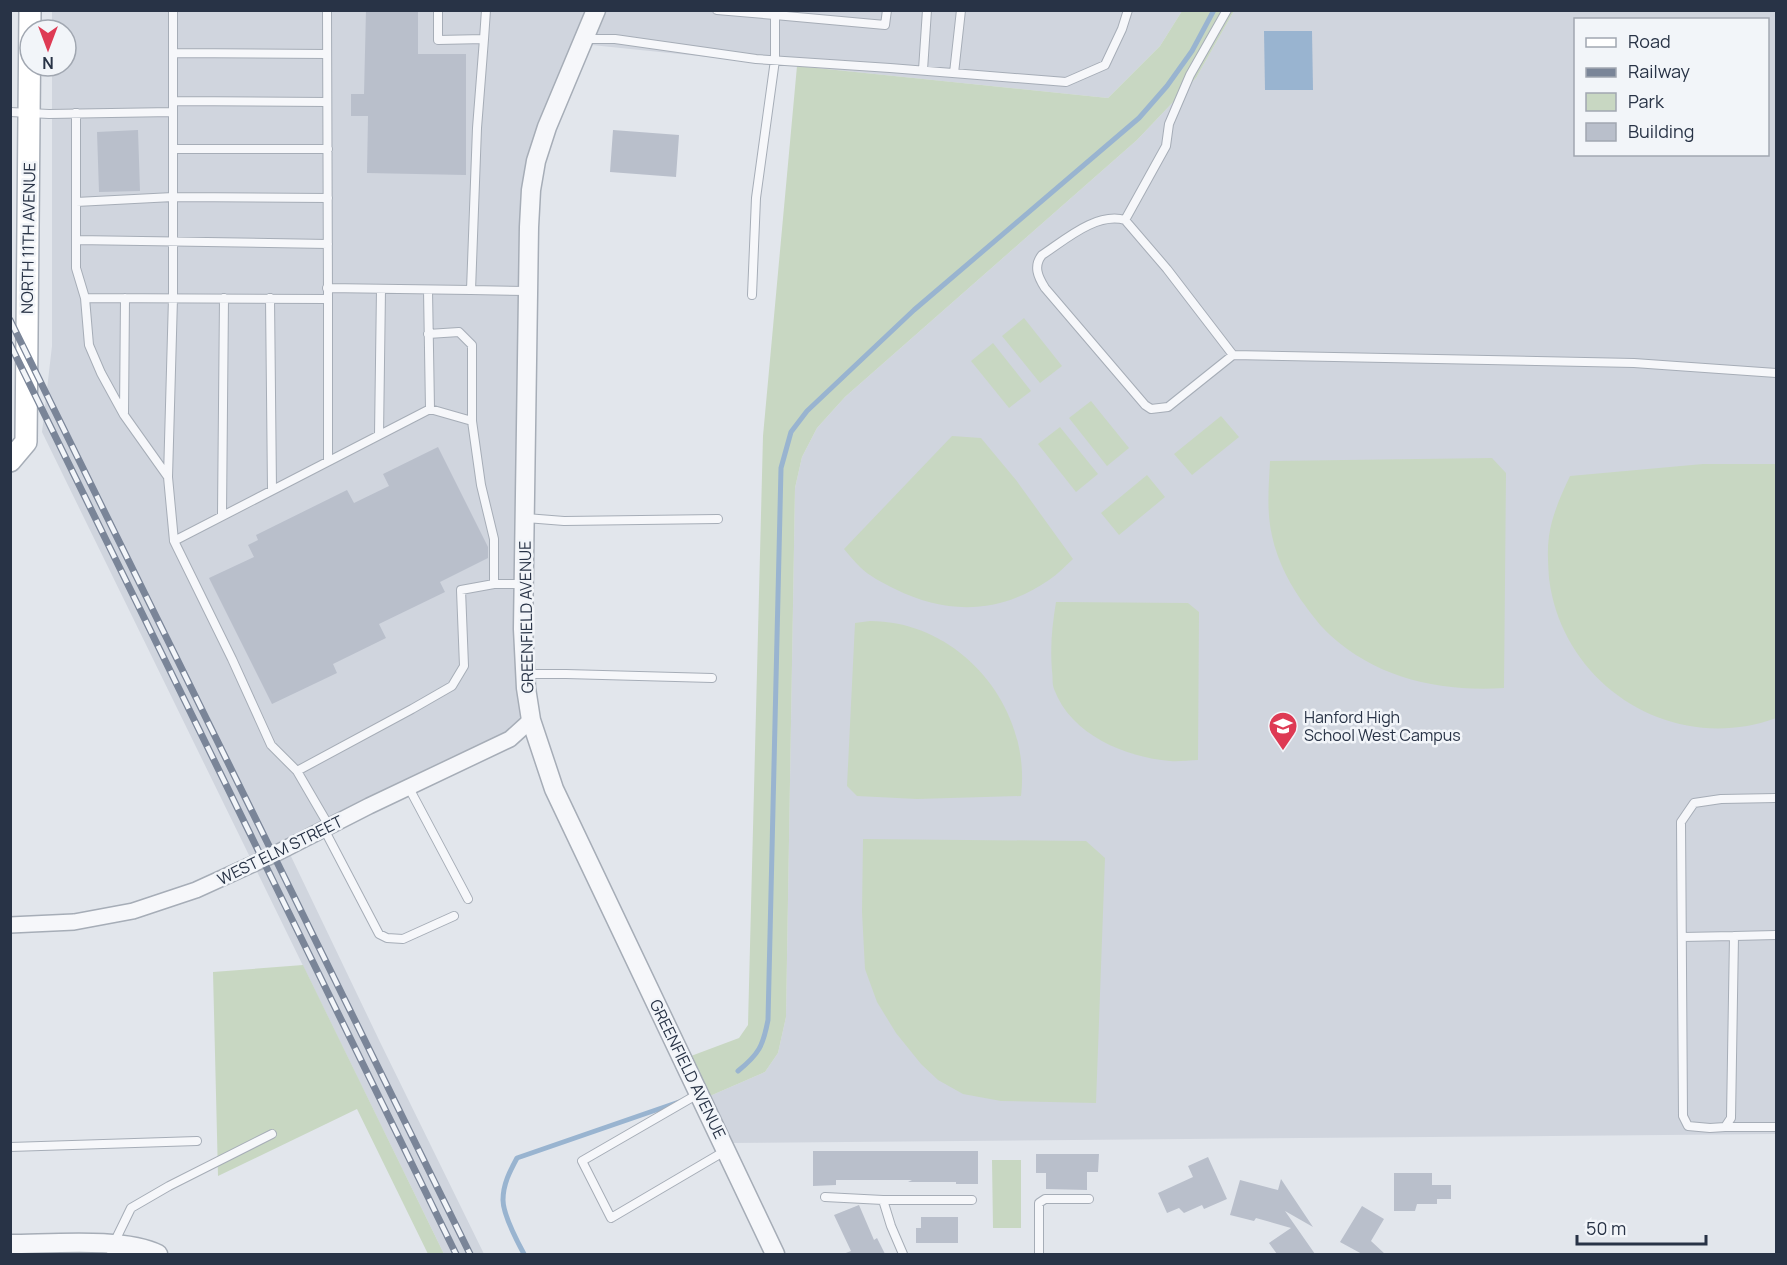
<svg xmlns="http://www.w3.org/2000/svg" width="1787" height="1265" viewBox="0 0 1787 1265" font-family="Manrope,sans-serif">
	<style>
		.built { fill: #d0d5de; fill-rule: evenodd }
		.green { fill: #c8d7c2 }
		.water { fill: #99b4d0 }
		.lines { fill: none; stroke-linecap: round; stroke-linejoin: round }
		.stream { stroke: #99b4d0; stroke-width: 5 }
		.building { fill: #b9bfcb }
		.service-casing { stroke: #a6adb7; stroke-width: 10 }
		.minor-casing { stroke: #a6adb7; stroke-width: 18 }
		.tertiary-casing { stroke: #a6adb7; stroke-width: 21 }
		.secondary-casing { stroke: #a6adb7; stroke-width: 24 }
		.service { stroke: #f6f7fa; stroke-width: 8 }
		.minor { stroke: #f6f7fa; stroke-width: 15 }
		.tertiary { stroke: #f6f7fa; stroke-width: 18 }
		.secondary { stroke: #fff; stroke-width: 21 }
		.rail-casing { stroke: #7a8598; stroke-width: 7 }
		.rail { stroke: #f2f5f9; stroke-width: 4.5; stroke-dasharray: 14; stroke-linecap: butt }
		.labels { text-anchor: middle; stroke-width: 5; stroke-linejoin: round; paint-order: stroke }
		.street-label { font-size: 16px; fill: #283346; stroke: #f2f5f9 }
		.poi-label { font-size: 16px; fill: #283346; stroke: #f2f5f9; text-anchor: start }
	</style>
	<rect width="100%" height="100%" fill="#e2e6ec"/>
	<path class="built" d="M52,11h1130l-22,35 -52,52 -526,-54 -46,117 -5,559 -244,128 93,194 104,212h-40l-402,-822 10,-86v-280h14v-36h-14z
		M1234,11h542v1123l-1053,9 -20,-44 62,-27 13,-19 8,-36 9,-529 7,-31 15,-29 28,-31 292,-257 59,-62zM1576,20h192v134h-192z"/>
	<path class="green" d="M1182,11h52l-38,67 -59,62 -292,257 -28,31 -15,29 -7,31 -9,529 -8,36 -13,19 -62,27 -20,-40 56,-21 9,-13 15,-589 34,-370 311,32 52,-52z
		M1024,318l38,48 -22,17 -38,-47z
		M993,343l38,48 -22,17 -38,-47z
		M1091,401l38,47 -22,18 -38,-48z
		M1221,416l18,21 -47,38 -18,-21z
		M1060,427l38,47 -22,18 -38,-48z
		M952,436l29,2 35,42 57,79c-8,7 -15,15 -24,21 -49,34 -102,35 -154,9 -12,-6 -26,-13 -35,-22 -6,-6 -11,-12 -16,-18z
		M1492,458l14,15 -2,215c-63,4 -126,-9 -174,-53 -11,-10 -20,-23 -29,-35 -15,-22 -27,-47 -31,-75 -3,-21 -1,-42 0,-64z
		M1703,464h73v254c-103,38 -214,-32 -227,-140 -1,-14 -2,-28 0,-42 3,-21 12,-41 21,-60z
		M1147,475l18,22 -46,38 -18,-22z
		M1056,602l132,1 11,9 -1,148c-9,0 -19,2 -28,1 -45,-4 -99,-26 -116,-72 -2,-5 -1,-12 -2,-18 -2,-24 0,-45 4,-69z
		M870,621c90,0 162,86 151,175l-104,3 -60,-3 -10,-10 8,-163z
		M863,839l223,2 19,17 -9,245 -95,-2 -38,-7 -25,-14 -17,-16 -25,-31 -19,-31 -12,-33 -3,-57z
		M303,965l141,289h-16l-71,-145 -139,67 -5,-204z
		M992,1160h29v68h-28z"/>
	<path class="water" d="M1264,31h48l1,59h-48z"/>
	<g class="lines">
		<path class="stream" d="M738,1071c21,-17 25,-25 30,-51l13,-552 10,-36 16,-21 107,-101 225,-192 28,-32 25,-35 22,-41
			M524,1254c-7,-13 -21,-39 -21,-54 0,-16 7,-29 14,-42l162,-56"/>
	</g>
	<path class="building" d="M366,10h52v44h48v121l-99,-2 1,-57h-17v-22h13z
		M138,130l2,61 -41,1 -2,-60z
		M613,130l66,5 -3,42 -66,-5z
		M438,447l50,100v11l-48,24 5,10 -66,32 7,14 -53,26 4,9 -65,31 -63,-126 45,-21 -6,-12 10,-5 -2,-5 91,-45 7,13 35,-17 -6,-12z
		M813,1151h165v33h-22v-2h-48l4,-2h-76v5l-23,1z
		M1036,1154h63l-1,18h-11v18l-41,-1v-16h-10z
		M1208,1157l19,42 -23,10 -2,-4 -18,8 -5,-5 -12,5 -9,-20 35,-16 -5,-11z
		M1394,1173h38v12h19v14h-14v5h-20l-2,7h-21z
		M1281,1179l32,48 -28,-16 30,43h-38l-8,-11 22,-15 -35,-10 -2,3 -24,-6 10,-35 38,10z
		M859,1205l15,35 3,-2 8,16h-42l8,-3 -17,-36z
		M1362,1206l22,13 -13,22 14,13h-23l-22,-12z
		M921,1217h37v26h-42v-15h5z"/>
	<g class="lines">
		<g class="service-casing">
			<path id="service" d="M438,10v30l46,-1 2,-29
				M717,10l58,5
				M484,39l-7,89 -6,162 56,1
				M585,39h30l141,20 134,9 176,14 39,-17 17,-36 6,-19
				M173,53l154,1
				M923,70l4,-60
				M954,73l7,-63
				M173,101l154,1
				M10,112l39,2 124,-2
				M76,113v155l9,30 4,47 12,28 23,42 44,62 6,64 58,118 39,86 26,26
				M173,149h155
				M76,202l97,-5 155,1
				M1125,220l41,-74 3,-22 21,-49 37,-65
				M76,240l252,4
				M327,288l144,2
				M428,290l2,119 42,12 9,64 13,54v45h29
				M752,295l4,-97 19,-138v-45l110,10 2,-15
				M85,298l243,1 -1,-289
				M270,298l2,192
				M328,299v162
				M428,334l31,-2 13,13v76
				M1233,355l-66,-86 -42,-49c-29,-8 -60,20 -83,35 -9,11 -4,22 3,33l100,117 6,4 17,-2 65,-52 401,8 142,10
				M124,413l1,-115
				M379,435l2,-146
				M168,477l5,-179v-288
				M222,514l2,-216
				M526,518l38,3 154,-2
				M174,541l256,-132
				M526,674h40l146,4
				M409,788l59,111
				M1776,798l-55,1 -27,4 -13,19 2,294 5,10 22,2 15,-1 6,-9 3,-182 42,-1
				M329,826l-32,-55 115,-62 40,-23 12,-20 -3,-76 33,-6
				M324,829l55,105 8,4 16,1 51,-23
				M1682,937l52,-1
				M698,1094l-116,67 29,57 114,-67
				M1725,1127h51
				M10,1147l187,-6
				M825,1197l58,3 8,26 12,28
				M883,1200h89
				M111,1254l2,-9 18,-37 38,-22 103,-52
				M1039,1254v-51l6,-4h44"/>
		</g>
		<g class="minor-casing">
			<path id="minor" d="M10,925l64,-3 59,-11 63,-21 77,-35 96,-49 141,-67 21,-19"/>
		</g>
		<g class="tertiary-casing">
			<path id="tertiary" d="M596,10l-49,117 -11,34 -5,29 -2,37 -6,402 3,59 5,32 23,69 221,465
				M10,1244c39,0 115,-7 148,10"/>
		</g>
		<g class="secondary-casing">
			<path id="secondary" d="M10,461l16,-19 4,-432"/>
		</g>
		<use href="#service" class="service"/>
		<use href="#minor" class="minor"/>
		<use href="#tertiary" class="tertiary"/>
		<use href="#secondary" class="secondary"/>
		<g class="rail-casing">
			<path id="rail" d="M10,320l460,934
				M10,344l446,910"/>
		</g>
		<use href="#rail" class="rail"/>
	</g>
	<defs>
		<g id="school-pin" transform="scale(1.5)"><path d="M0 17L-7.5 6A9.5 9.5 0 1 1 7.5 6Z" fill="#de3a54" stroke="#f2f5f9"/><path d="M0-5L7-2L0 1L-7-2ZM-4 1L0 2.5L4 1V4Q0 6-4 4Z" fill="#fff"/></g>
	</defs>
	<g fill-rule="evenodd">
		<use href="#school-pin" x="1283" y="726"/>
	</g>
	<g class="labels">
		<g class="street-label">
			<text transform="translate(28 238) rotate(-89)" y="6">NORTH 11TH AVENUE</text>
			<text transform="translate(526 617) rotate(-91)" y="6">GREENFIELD AVENUE</text>
			<text transform="translate(280 850) rotate(-26)" y="6">WEST ELM STREET</text>
			<text transform="translate(688 1069) rotate(64)" y="6">GREENFIELD AVENUE</text>
		</g>
		<g class="poi-label">
			<text x="1304" y="723">Hanford High<tspan x="1304" dy="18">School West Campus</tspan></text>
		</g>
	</g>
	<rect width="1787" height="1265" fill="none" stroke="#283346" stroke-width="24"/>
	<rect x="1574" y="18" width="195" height="138" fill="#f2f5f9" stroke="#a1a7b1" stroke-width="1.5"/>
	<rect x="1586" y="38" width="30" height="9" fill="#ffffff" stroke="#a1a7b1" stroke-width="1.5"/>
	<text x="1628" y="48" font-size="18" fill="#283346">Road</text>
	<rect x="1586" y="68" width="30" height="9" fill="#7a8598" stroke="#a1a7b1" stroke-width="1.5"/>
	<text x="1628" y="78" font-size="18" fill="#283346">Railway</text>
	<rect x="1586" y="93" width="30" height="18" fill="#c8d7c2" stroke="#a1a7b1" stroke-width="1.5"/>
	<text x="1628" y="108" font-size="18" fill="#283346">Park</text>
	<rect x="1586" y="123" width="30" height="18" fill="#b9bfcb" stroke="#a1a7b1" stroke-width="1.5"/>
	<text x="1628" y="138" font-size="18" fill="#283346">Building</text>
	<g transform="translate(48 48) rotate(180)"><circle r="28" fill="#f2f5f9" stroke="#a1a7b1" stroke-width="1.5"/>
	<path d="M0-4.5L10 22L0 15L-10 22Z" fill="#de3a54"/>
	<text y="-9" font-size="16" font-weight="bold" text-anchor="middle" fill="#283346">N</text>
	</g>
	<path d="M1577 1235v9h129v-9" fill="none" stroke="#283346" stroke-width="3"/>
	<text x="1586" y="1235" font-size="18" fill="#283346" stroke="#f2f5f9" stroke-width="4.5" paint-order="stroke">50 m</text>
</svg>
